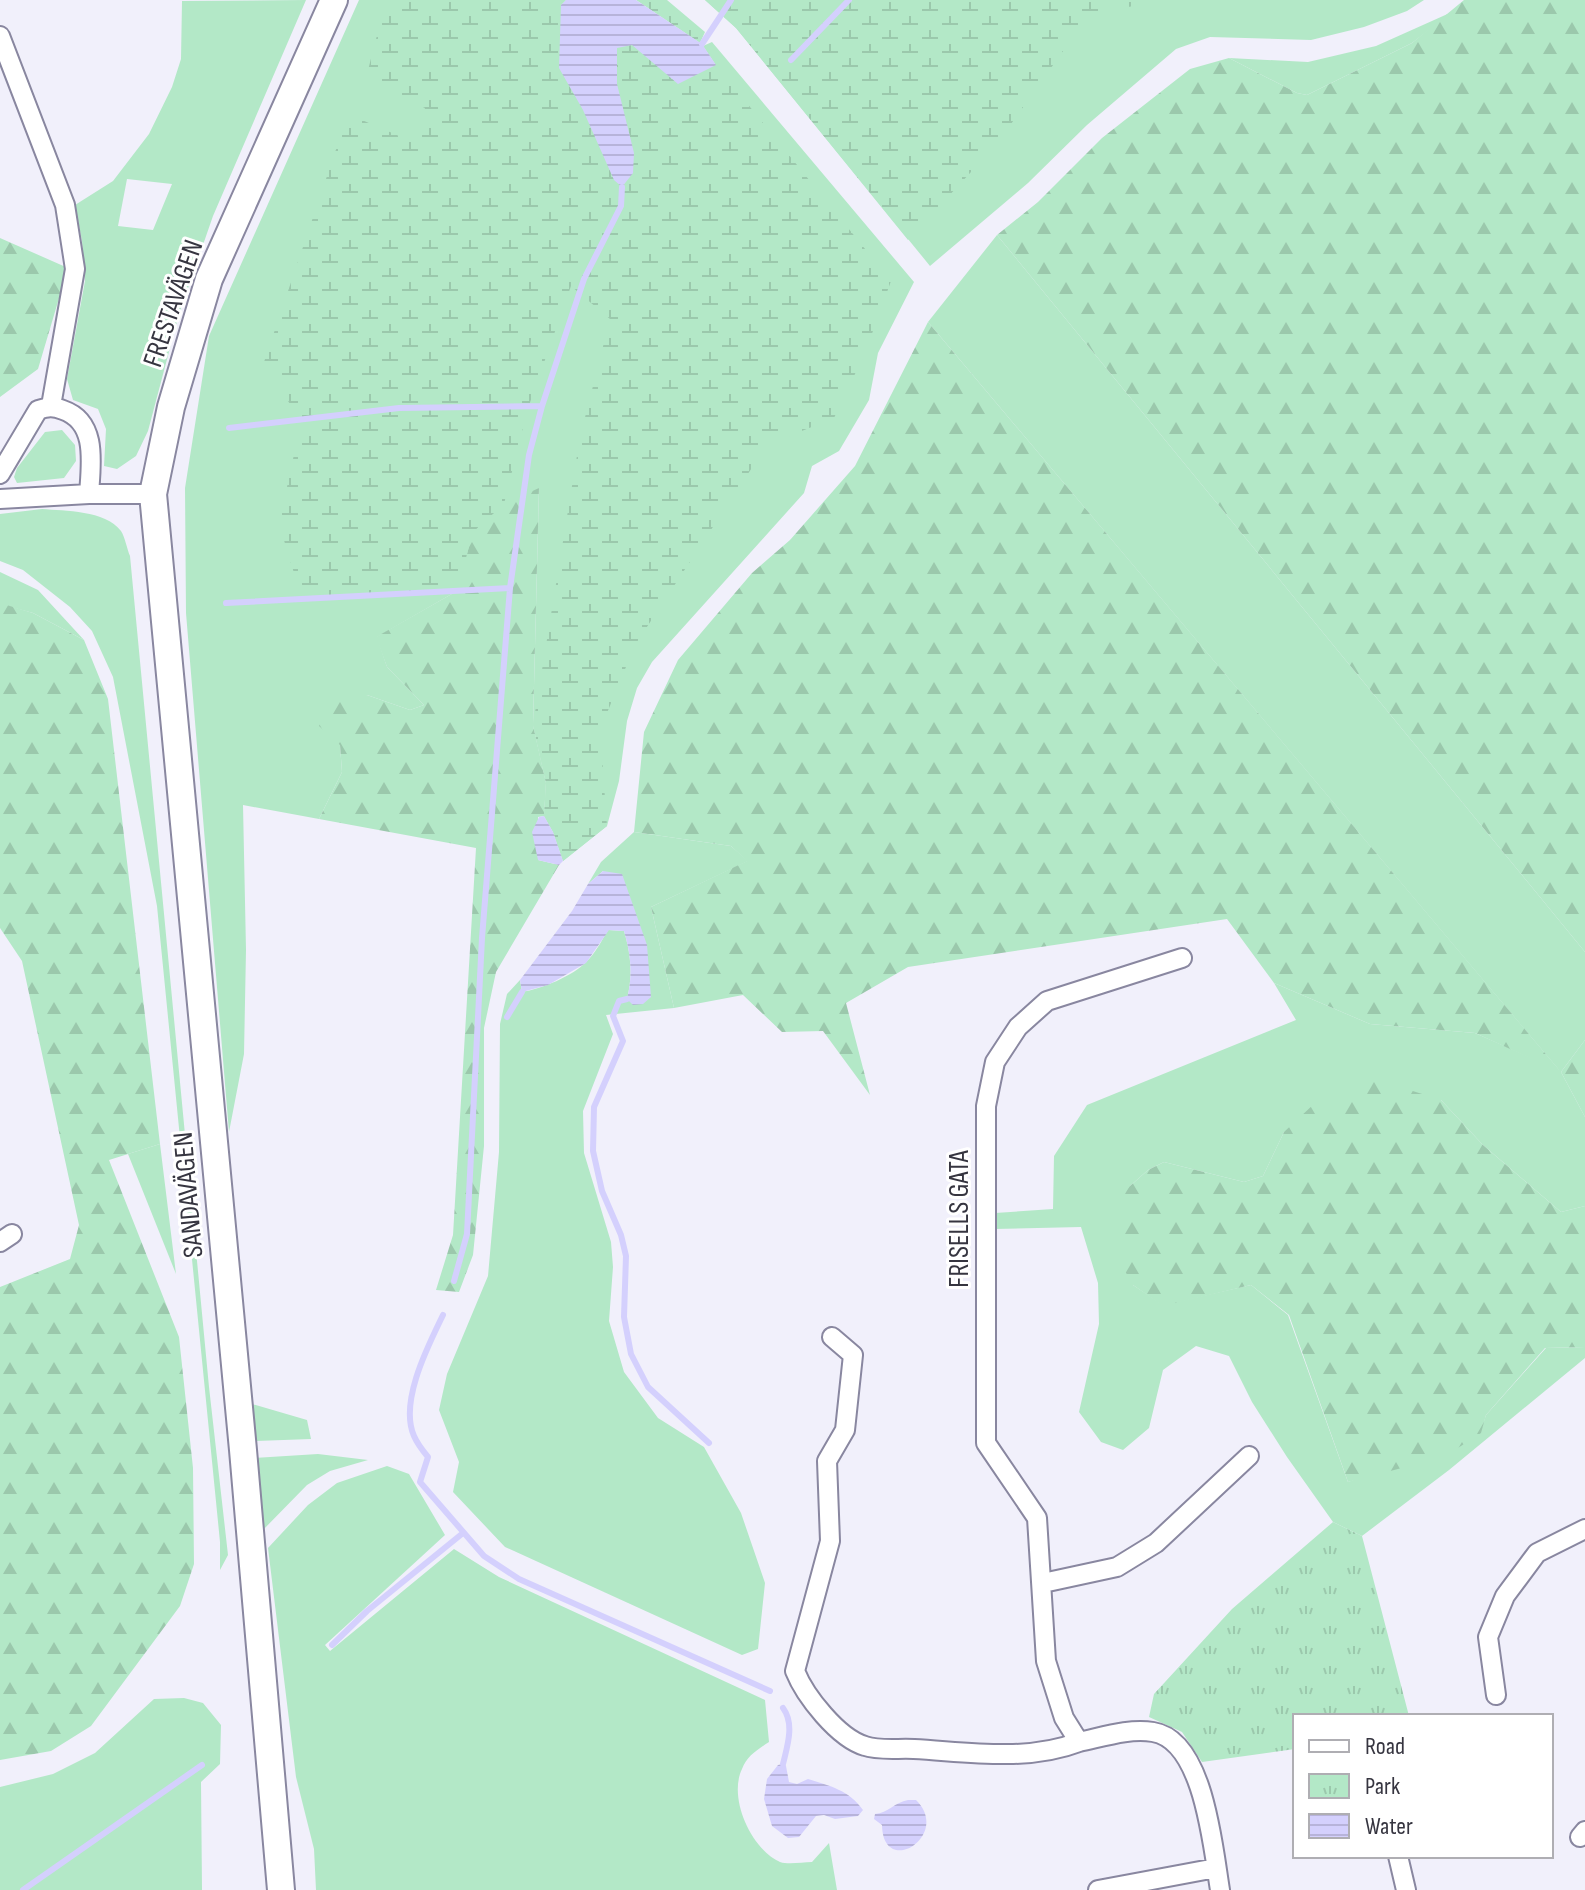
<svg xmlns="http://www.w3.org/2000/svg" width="1585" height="1890" viewBox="0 0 1585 1890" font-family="'Sofia Sans Condensed',sans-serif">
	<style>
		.green { fill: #b3e8c7; fill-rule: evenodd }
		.forest { fill: url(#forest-firs) }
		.wetland { fill: url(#wetland-marsh) }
		.park { fill: url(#park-tufts) }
		.water { fill: url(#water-rules) }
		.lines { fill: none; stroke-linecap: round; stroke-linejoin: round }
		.stream { stroke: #d4d0fd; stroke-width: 6 }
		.street-casing { stroke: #8987a0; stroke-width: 22 }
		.secondary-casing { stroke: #8987a0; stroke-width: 30 }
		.street { stroke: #fff; stroke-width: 18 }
		.secondary { stroke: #fff; stroke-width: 26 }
		.labels { text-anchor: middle; stroke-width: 6; stroke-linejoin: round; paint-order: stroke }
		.street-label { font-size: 28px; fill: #363540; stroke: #fff }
	</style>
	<defs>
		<pattern id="forest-firs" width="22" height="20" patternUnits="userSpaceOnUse" patternTransform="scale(2)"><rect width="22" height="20" fill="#b3e8c7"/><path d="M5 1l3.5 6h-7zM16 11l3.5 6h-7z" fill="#9bc8ac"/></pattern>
		<pattern id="wetland-marsh" width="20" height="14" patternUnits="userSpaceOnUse" patternTransform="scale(2)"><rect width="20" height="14" fill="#b3e8c7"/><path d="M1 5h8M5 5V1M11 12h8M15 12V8" fill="none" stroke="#9bc8ac"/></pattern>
		<pattern id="park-tufts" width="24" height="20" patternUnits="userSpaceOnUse" patternTransform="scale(2)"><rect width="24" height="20" fill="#b3e8c7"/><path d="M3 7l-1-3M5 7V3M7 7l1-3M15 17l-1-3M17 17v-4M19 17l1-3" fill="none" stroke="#9bc8ac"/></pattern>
		<pattern id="water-rules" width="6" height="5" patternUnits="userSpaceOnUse" patternTransform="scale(2)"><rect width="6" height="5" fill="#d4d0fd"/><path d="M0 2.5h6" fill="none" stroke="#b7b3da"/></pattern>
	</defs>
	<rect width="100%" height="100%" fill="#f1f0fb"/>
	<path class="green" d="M306,0l-93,216 -34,98 -31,117 -12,25 -19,13 -13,-3 2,-37 -8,-20 -25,-9 -6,-21 18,-98 -3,-40 -7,-36 38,-24 36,-47 23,-47 9,-28 1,-58zM127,179l45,5 -19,46 -35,-4z
		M359,0h207l-5,5 154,59 -12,-18 9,-4 202,240 -36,71 -9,47 -30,51 -27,15 -8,27 -152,169 -15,26 -10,33 -8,60 -12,45 -44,35 -10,-29 -9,-16 2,-33 -13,-58 6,-237 -82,103 -80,46 10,30 37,38 -14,5 -43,-15 -27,50 2,27 -23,47 -76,-14 3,145 -2,104 -15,78 -43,-519 -1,-125 24,-152z
		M705,0h719l-17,11 -43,16 -53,13 -101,-3 -34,12 -89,76 -59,58 -98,83 -194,-238z
		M1452,12l-40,31 -105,52 -10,-2 -68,-35 79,4 68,-16z
		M997,235l588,717v88l-24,32 24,45v89l-24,6 -78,-67 -42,-45 -157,32 -21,44 -19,6 -80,-20 -16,8 -18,16 3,99 30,20 88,-20 37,30 60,167 132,-49 6,-18 60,-67 39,-1v11l-136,112 -87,66 -29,-14 -46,-65 -35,-55 -23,-46 -33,-10 -33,24 -14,58 -26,22 -22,-8 -22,-30 20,-88 -1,-41 -17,-56 -87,2 1,-16 58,-4 1,-53 33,-51 209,-85 -22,-37 96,41 105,9 84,37 -631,-748z
		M62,430l13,15 1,16 -12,17 -47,5 -3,-6 3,-9 28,-36z
		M42,509c23,2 63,1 79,22 4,6 6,18 9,25l79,831 19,168 -8,15v-28l-63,-636 -44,-229 -21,-46 -22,-24 -47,-37 -23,-9v-47z
		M0,572l38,18 46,50 -51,-27 -33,-9z
		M634,832l97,14 17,15 -97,46 23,101 -68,7 7,19 -30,77 1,42 27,89 2,25 -4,54 15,51 34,46 46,29 37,66 24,70 -7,66 -16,6 -237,-108 -52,-55 6,-30 -20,-52 8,-36 41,-98 11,-124 1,-128 7,-30 13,-14 2,12c19,-3 51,-16 64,-30 9,-8 16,-22 22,-32l16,1c7,24 9,44 3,68l24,-2 -48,-126 -15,13 13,-22z
		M160,1144l16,130 -48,-120z
		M252,1404l55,16 4,19 -55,2z
		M318,1454l50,6 -38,11 -23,14 -45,46 -8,-73z
		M387,1466l22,8 36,61 -120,110 5,6 124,-102 45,28 266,123 4,42c-12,8 -22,14 -27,27 -14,29 9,80 38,93 9,3 22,0 32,0l17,-19 8,47h-521l-2,-41 -18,-72 -28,-229 40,-43 29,-22z
		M184,1698l19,5 18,22 -1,39 -19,18 1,108h-202v-103l53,-13 42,-21 59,-54z"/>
	<path class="forest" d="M1464,0h121v952l-588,-717 41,-33 64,-64 88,-69 39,-11 68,35 10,2 105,-52z
		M0,238l68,30 -30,101 -38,28z
		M928,322l633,750 24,-32v77l-24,-45 -86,-39 -105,-9 -96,-41 -47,-64 -319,48 -62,36 24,92 -47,-64 -41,1 -39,-37 -69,13 -23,-101 96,-46 -16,-15 -97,-14 10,-100 34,-72 74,-87 38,-33 65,-74z
		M539,488l-6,237 13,58 -2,33 -6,1v43l21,5 -63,107 -12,56v118l-11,109 -14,37 -23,-2 17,-55 23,-387 -157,-29 23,-47 -2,-27 -21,-19 12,-22 36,-9 43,15 14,-5 -37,-38 -11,-30 81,-46 16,-59 31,-28z
		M0,603l33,10 51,27 24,59 52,445 -51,16 70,177 14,131 1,96 -14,42 -89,120 -40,25 -51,9v-473l70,-28 9,-34 -57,-264 -22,-33z
		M1375,1079l66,21 42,45 78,67 24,-6v141l-40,1 -59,67 -5,18 -37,24 -96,25 -59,-167 -38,-30 -88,21 -30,-21 -12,-21 -7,-29 5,-35 11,-14 18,-16 16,-8 80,20 19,-6 21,-44 31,-29z"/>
	<path class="wetland" d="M386,0h180l-5,5 -2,63 24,42 51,43 -17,-69v-36l15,-3 46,38 38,-18 175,216 -26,72 -31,65 -67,27 -132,200 -35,85 7,96 -44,35 -10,-29 -9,-16 2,-33 -13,-58 47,-288 30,-118 -39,-33 -44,125 -23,93 -31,28 -16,59 -155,8 -23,-75 22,-102 -37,-60 84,-248 65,28 12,-34 -60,-26z
		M636,0h31l38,32 -5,11z
		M705,0h455l-72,16 -92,129 -88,95 -172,-212z"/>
	<path class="park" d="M1333,1522l29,14 47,180h-114v33l-93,13 -20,-30 -33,-15 5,-23 78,-85z"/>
	<path class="water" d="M566,0h70l66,44 14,21 -38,19 -46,-39 -15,3v36l17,69 -1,20 -11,14 -8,-7 -31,-70 -24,-42 2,-63z
		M544,816l9,16 10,29 -4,4 -21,-5 -6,-28 7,-15z
		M603,871l19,3 25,71 4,52 -8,7 -10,1 -6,-6c6,-24 4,-44 -3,-68l-15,-1 -23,33 -38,22 -26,7 -2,-12 52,-69 16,-27z
		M783,1764l3,2 3,16 8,2 11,-5c22,7 41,11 55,31l-5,6 -23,3 -11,-4 -8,1 -17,21 -11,1 -16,-12 -8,-27 3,-20 11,-14z
		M908,1800h8c36,35 -33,79 -34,25l-8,-6 1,-5c13,-1 20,-12 33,-14z"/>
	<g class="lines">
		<path class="stream" d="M702,44l29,-44
			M791,60l58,-60
			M229,428l170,-20 143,-2
			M226,603l284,-15
			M627,999l-8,2 -6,15 10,25 -29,66 -1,44 9,40 19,44 5,21 -2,61 7,37 17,33 61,56
			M507,1017l15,-25
			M454,1281l13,-47 15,-296 28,-350 19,-133 13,-49 42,-127 37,-73 1,-19
			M443,1315c-15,31 -44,87 -29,121 3,7 9,15 14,21l-8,25 64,74 35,23 251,112
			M332,1645l35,-34 96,-78
			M783,1708c12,16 4,39 0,56
			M23,1890l179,-125"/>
		<g class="street-casing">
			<path id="street" d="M0,36l65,169 10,64 -24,137
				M0,474l38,-64c10,-3 14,-4 25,0 35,12 28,54 26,84
				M0,499l89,-5h64
				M1182,958l-135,43 -29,26 -23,35 -9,44v337l51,75 9,143 18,57 15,24c24,-5 50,-14 74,-10 51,8 60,116 67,158
				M0,1242l12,-8
				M832,1337l21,18 -8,75 -18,31 3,80 -35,130c10,25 43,67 70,75 14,5 34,2 49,3 55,3 113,13 165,-7
				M1043,1583l74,-16 39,-24 93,-87
				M1496,1695l-8,-58 17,-41 32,-43 48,-24
				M1580,1837l5,-6
				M1398,1856l8,34
				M1098,1890l118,-22"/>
		</g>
		<g class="secondary-casing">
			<path id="secondary" d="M281,1890l-38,-440 -90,-956 18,-87 38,-128 125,-279"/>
		</g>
		<use href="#street" class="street"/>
		<use href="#secondary" class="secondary"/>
	</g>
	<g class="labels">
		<g class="street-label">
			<text transform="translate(172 303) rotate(-71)" y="10">FRESTAVÄGEN</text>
			<text transform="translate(187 1195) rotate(-95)" y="10">SANDAVÄGEN</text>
			<text transform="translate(958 1219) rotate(-90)" y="10">FRISELLS GATA</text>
		</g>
	</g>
	<rect x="1293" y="1714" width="260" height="144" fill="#ffffff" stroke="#afaeb3" stroke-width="2"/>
	<rect x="1309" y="1740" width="40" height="12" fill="#ffffff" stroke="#afaeb3" stroke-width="2"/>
	<text x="1365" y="1754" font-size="24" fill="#363540">Road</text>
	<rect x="1309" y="1774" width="40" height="24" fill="url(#park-tufts)" stroke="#afaeb3" stroke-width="2"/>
	<text x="1365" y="1794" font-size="24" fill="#363540">Park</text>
	<rect x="1309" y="1814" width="40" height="24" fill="url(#water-rules)" stroke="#afaeb3" stroke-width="2"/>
	<text x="1365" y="1834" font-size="24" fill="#363540">Water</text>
</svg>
